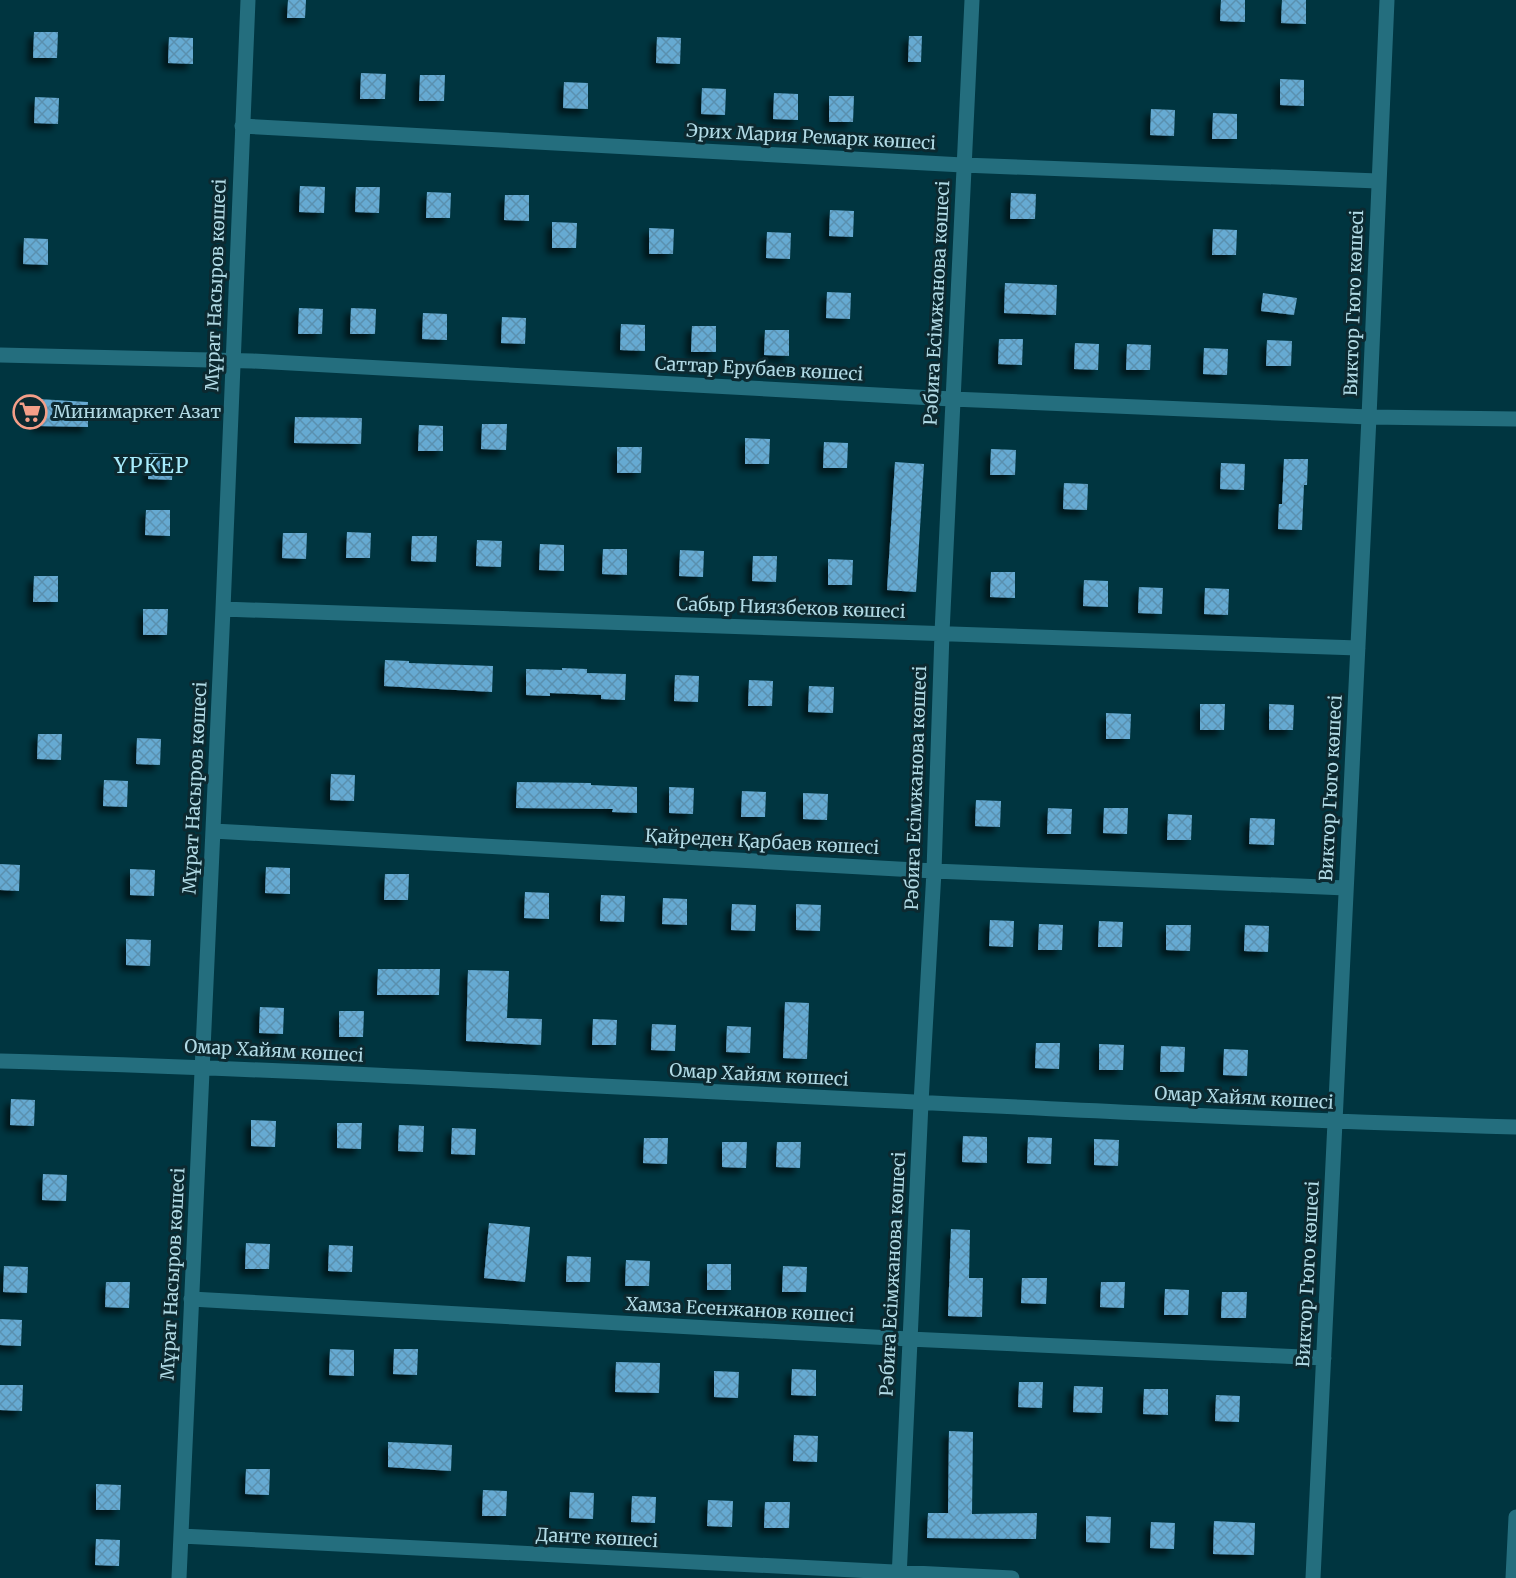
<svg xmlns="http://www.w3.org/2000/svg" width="1516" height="1578" viewBox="0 0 1516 1578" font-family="Merriweather,serif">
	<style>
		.building { fill: url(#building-cross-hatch); filter: url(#shadow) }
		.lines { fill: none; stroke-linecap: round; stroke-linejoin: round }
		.street { stroke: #246e7e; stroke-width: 15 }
		.labels { text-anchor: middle; stroke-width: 6; stroke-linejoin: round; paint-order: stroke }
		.street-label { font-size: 18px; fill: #b1dae5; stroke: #0c2930 }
		.poi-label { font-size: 18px; fill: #b1dae5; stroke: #0c2930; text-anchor: start }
		.quarter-label { font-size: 21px; letter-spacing: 1.5px; fill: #a7ecfd; stroke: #0c2930 }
	</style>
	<defs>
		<pattern id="building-cross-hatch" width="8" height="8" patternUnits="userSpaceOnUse" patternTransform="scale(1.5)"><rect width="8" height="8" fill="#66aad2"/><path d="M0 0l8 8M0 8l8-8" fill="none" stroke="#5a90af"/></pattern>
		<filter id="shadow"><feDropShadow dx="-5.5" dy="5.5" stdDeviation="3" flood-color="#0009"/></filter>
	</defs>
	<rect width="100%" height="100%" fill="#003540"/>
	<path class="building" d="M288,0h18l-1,18h-18z
		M1221,0h24v22l-25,-1z
		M1282,0h24v24l-25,-1z
		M34,32h24l-1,26h-24z
		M909,36h13l-1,26h-13z
		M169,37l24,1v26l-25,-1z
		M657,37l24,1 -1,26 -24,-1z
		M361,73l25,1 -1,25h-25z
		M420,75h25l-1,26h-25z
		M1280,79l24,1v26l-24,-1z
		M564,82l24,1v26l-25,-1z
		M702,88l24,1 -1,26 -24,-1z
		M774,93l24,1v26l-25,-1z
		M829,96h25l-1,26h-24z
		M35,97l24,1 -1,26 -24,-1z
		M1151,109l24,1 -1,26 -24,-1z
		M1213,113l24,1v25h-25z
		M300,186l25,1 -1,26 -25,-1z
		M356,187h24l-1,26 -24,-1z
		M427,192l24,1 -1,25h-24z
		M1011,193l25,1 -1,25h-25z
		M505,195h24v26l-25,-1z
		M830,210l24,1 -1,26 -24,-1z
		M552,222l25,1 -1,25h-24z
		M649,228l25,1 -1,25h-24z
		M1213,229l24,1 -1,25h-24z
		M767,232l24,1 -1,26 -24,-1z
		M24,238l24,1v26l-25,-1z
		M1005,283l52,2 -1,30 -52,-2z
		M827,292l24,1 -1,26 -24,-1z
		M1263,293l34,5 -3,17 -33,-4z
		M299,308l24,1 -1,25h-24z
		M351,308l25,1 -1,25h-25z
		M423,313l24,1v26l-25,-1z
		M502,317l24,1 -1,26 -24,-1z
		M621,324l24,1v26l-25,-1z
		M692,326h24v26h-25z
		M765,330h24v26l-25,-1z
		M999,339h24l-1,26 -24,-1z
		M1267,340l25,1 -1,25h-25z
		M1075,343l24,1 -1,26 -24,-1z
		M1127,344l24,1 -1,25h-24z
		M1204,348l24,1 -1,26 -24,-1z
		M39,399l49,3v25l-51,-1z
		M295,417l67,1 -1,26 -67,-1z
		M482,424h25l-1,26 -25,-1z
		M419,425l24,1v25h-25z
		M745,438l25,1 -1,25h-24z
		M824,442l24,1 -1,25h-24z
		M617,447h25l-1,26h-24z
		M991,449l25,1 -1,25h-25z
		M149,453l24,1 -1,26 -24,-1z
		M1284,459h24l-1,26h-3l-2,45 -24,-1 1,-25h3z
		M895,462l29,2 -8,128 -29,-2z
		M1221,463l24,1 -1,26 -24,-1z
		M1064,483l24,1 -1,26 -24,-1z
		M146,510h24v26l-25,-1z
		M347,532l24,1 -1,25h-24z
		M283,533h24l-1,26 -24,-1z
		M412,536h25l-1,26 -25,-1z
		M477,540l25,1 -1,26 -25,-1z
		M540,544l24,1v26l-25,-1z
		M603,549h24v26l-25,-1z
		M680,550l24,1 -1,26 -24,-1z
		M753,556h24l-1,26 -24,-1z
		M828,559l25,1 -1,25h-24z
		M991,572h24v26l-25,-1z
		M34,576h24v26h-25z
		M1084,580l24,1v26l-25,-1z
		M1139,587l24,1 -1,26 -24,-1z
		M1205,588l24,1 -1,26 -24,-1z
		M143,609h25l-1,26h-24z
		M385,660l24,1v2l84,3 -1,26 -108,-6z
		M562,668l25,1v4l39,1 -1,26 -24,-1v-4l-51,-2v3l-24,-1v-26l36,1z
		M675,675l24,1 -1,26 -24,-1z
		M749,680l24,1 -1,25h-24z
		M809,686l25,1 -1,26 -25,-1z
		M1200,704h25l-1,26h-24z
		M1269,704l25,1 -1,25h-24z
		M1106,713l25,1 -1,25h-24z
		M38,734h24l-1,26 -24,-1z
		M137,738l24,1 -1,26 -24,-1z
		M331,774l24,1 -1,26 -24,-1z
		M104,780l24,1 -1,26 -24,-1z
		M517,782l74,1v2l46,2v26l-25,-1 1,-3 -97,-1z
		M669,787l25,1 -1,26 -24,-1z
		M742,791l24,1 -1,25h-24z
		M803,793l25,1 -1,26 -24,-1z
		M976,800l25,1 -1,26 -25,-1z
		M1048,808l24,1 -1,25h-24z
		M1104,808h24l-1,26 -24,-1z
		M1168,814l24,1 -1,25h-24z
		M1250,818l25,1 -1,26 -25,-1z
		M0,864l20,1 -1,26 -19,-1z
		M266,867l24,1v26l-25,-1z
		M130,869l25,1 -1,26 -24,-1z
		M385,874h24l-1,26h-24z
		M525,892l24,1v26l-25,-1z
		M601,895l24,1 -1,26 -24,-1z
		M663,898l24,1v26l-25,-1z
		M732,904l24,1 -1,26 -24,-1z
		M796,904l25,1 -1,26 -24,-1z
		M990,920l24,1 -1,26 -24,-1z
		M1099,921l24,1 -1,25h-24z
		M1039,924l24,1 -1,25h-24z
		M1166,925h25l-1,26 -24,-1z
		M1245,925l24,1 -1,26 -24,-1z
		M126,939l25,1 -1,26 -24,-1z
		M378,969h62l-1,26h-62z
		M468,970l41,1 -2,47 35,1 -1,26 -75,-4z
		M785,1002l24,1 -2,56 -24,-1z
		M260,1007l24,1 -1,26 -24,-1z
		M339,1011h25l-1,26h-24z
		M593,1019l24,1 -1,25h-24z
		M652,1024l24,1 -1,26 -24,-1z
		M727,1026l24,1 -1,26 -24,-1z
		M1036,1043h24l-1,26 -24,-1z
		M1099,1044l25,1 -1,25h-24z
		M1161,1046l24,1 -1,25h-24z
		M1224,1049l24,1 -1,26 -24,-1z
		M11,1099l24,1 -1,26 -24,-1z
		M251,1120l25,1 -1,26 -24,-1z
		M337,1123h25l-1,26 -24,-1z
		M399,1125l25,1 -1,26 -25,-1z
		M452,1128l24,1 -1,26 -24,-1z
		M963,1136l24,1v26l-25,-1z
		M1028,1137l24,1 -1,26 -24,-1z
		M644,1138h24l-1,26 -24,-1z
		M1094,1139l25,1 -1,26 -24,-1z
		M722,1142h25l-1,26 -24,-1z
		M777,1142h24l-1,26 -24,-1z
		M43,1174l24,1 -1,26 -24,-1z
		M489,1223l41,4 -5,55 -41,-4z
		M951,1229l19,1 -1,48h14l-1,39 -34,-1z
		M246,1243l24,1 -1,25h-24z
		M329,1245l24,1 -1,26 -24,-1z
		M567,1256l24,1 -1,25h-24z
		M626,1260l24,1 -1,25h-24z
		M707,1264h24v26h-24z
		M4,1266l24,1 -1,26 -24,-1z
		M783,1266l24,1 -1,25h-24z
		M1022,1278h25l-1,26 -25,-1z
		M106,1282h24l-1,26 -24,-1z
		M1101,1282h24l-1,26 -24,-1z
		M1165,1289l24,1 -1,25h-24z
		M1222,1292h25l-1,26h-25z
		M0,1319l22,1 -1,26 -21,-1z
		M330,1349l24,1v26l-25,-1z
		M394,1349h24l-1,26 -24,-1z
		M616,1362l44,1 -1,30 -44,-1z
		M792,1369l24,1v26l-25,-1z
		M714,1371l25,1 -1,26 -24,-1z
		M1019,1382h24l-1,26 -24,-1z
		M0,1385h23l-1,26 -22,-1z
		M1074,1386l29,1 -1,26 -29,-1z
		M1144,1389h24v26l-25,-1z
		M1216,1395l24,1 -1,26 -24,-1z
		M949,1431l24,1 -1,82 65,-1 -1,26 -109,-1 1,-25h20z
		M794,1435l24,1 -1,26 -24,-1z
		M388,1442l64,3 -1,26 -63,-4z
		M246,1469h24l-1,26 -24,-1z
		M96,1484l25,1 -1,25h-24z
		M483,1490l24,1 -1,25h-24z
		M570,1492l24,1 -1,26 -24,-1z
		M632,1496l24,1 -1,26 -24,-1z
		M708,1500l25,1 -1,26 -25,-1z
		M765,1502h25l-1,26h-25z
		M1086,1516l25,1 -1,26 -24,-1z
		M1214,1521l41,2 -1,32 -41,-1z
		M1151,1522l24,1 -1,26 -24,-1z
		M96,1539l24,1 -1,26 -24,-1z"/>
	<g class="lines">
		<path class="street" d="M242,126l721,39 415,16
			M0,355l252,6 700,38 417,18 147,2
			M223,609l1135,39
			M213,831l721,40 412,17
			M0,1061c506,14 1010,52 1516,66
			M191,1299l718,40 415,19
			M181,1536l831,42
			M179,1578l44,-969 25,-609
			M899,1578l22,-475 13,-232 8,-238 30,-633
			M1313,1578l56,-1161 18,-417
			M1513,1578l3,-61"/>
	</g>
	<defs>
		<g id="supermarket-ring" transform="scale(1.725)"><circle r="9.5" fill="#0c2930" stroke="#f49e88" stroke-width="1.5"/><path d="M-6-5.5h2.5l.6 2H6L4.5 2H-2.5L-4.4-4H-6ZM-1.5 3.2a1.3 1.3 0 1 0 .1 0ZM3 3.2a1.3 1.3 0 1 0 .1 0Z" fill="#f49e88"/></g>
	</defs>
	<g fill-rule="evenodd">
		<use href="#supermarket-ring" x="30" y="412"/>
	</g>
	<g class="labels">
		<g class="street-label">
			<text transform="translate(811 137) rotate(3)" y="6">Эрих Мария Ремарк көшесі</text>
			<text transform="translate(216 285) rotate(-88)" y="6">Мұрат Насыров көшесі</text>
			<text transform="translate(937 303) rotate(-87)" y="6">Рәбиға Есімжанова көшесі</text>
			<text transform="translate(1354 303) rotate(-88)" y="6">Виктор Гюго көшесі</text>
			<text transform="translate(759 369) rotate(3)" y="6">Саттар Ерубаев көшесі</text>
			<text transform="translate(791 608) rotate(2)" y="6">Сабыр Ниязбеков көшесі</text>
			<text transform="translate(195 788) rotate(-87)" y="6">Мұрат Насыров көшесі</text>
			<text transform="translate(916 788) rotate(-88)" y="6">Рәбиға Есімжанова көшесі</text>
			<text transform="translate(1331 788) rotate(-87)" y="6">Виктор Гюго көшесі</text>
			<text transform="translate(762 842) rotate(3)" y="6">Қайреден Қарбаев көшесі</text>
			<text transform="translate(274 1051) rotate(3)" y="6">Омар Хайям көшесі</text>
			<text transform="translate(759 1075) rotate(3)" y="6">Омар Хайям көшесі</text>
			<text transform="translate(1244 1098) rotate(3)" y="6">Омар Хайям көшесі</text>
			<text transform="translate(173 1274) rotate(-87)" y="6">Мұрат Насыров көшесі</text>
			<text transform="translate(893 1274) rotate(-87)" y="6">Рәбиға Есімжанова көшесі</text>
			<text transform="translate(1308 1274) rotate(-87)" y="6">Виктор Гюго көшесі</text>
			<text transform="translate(740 1310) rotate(3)" y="6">Хамза Есенжанов көшесі</text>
			<text transform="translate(597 1538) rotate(3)" y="6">Данте көшесі</text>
		</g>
		<g class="poi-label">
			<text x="53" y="418">Минимаркет Азат</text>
		</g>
		<g class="quarter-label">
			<text x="152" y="473">ҮРКЕР</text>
		</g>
	</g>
</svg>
